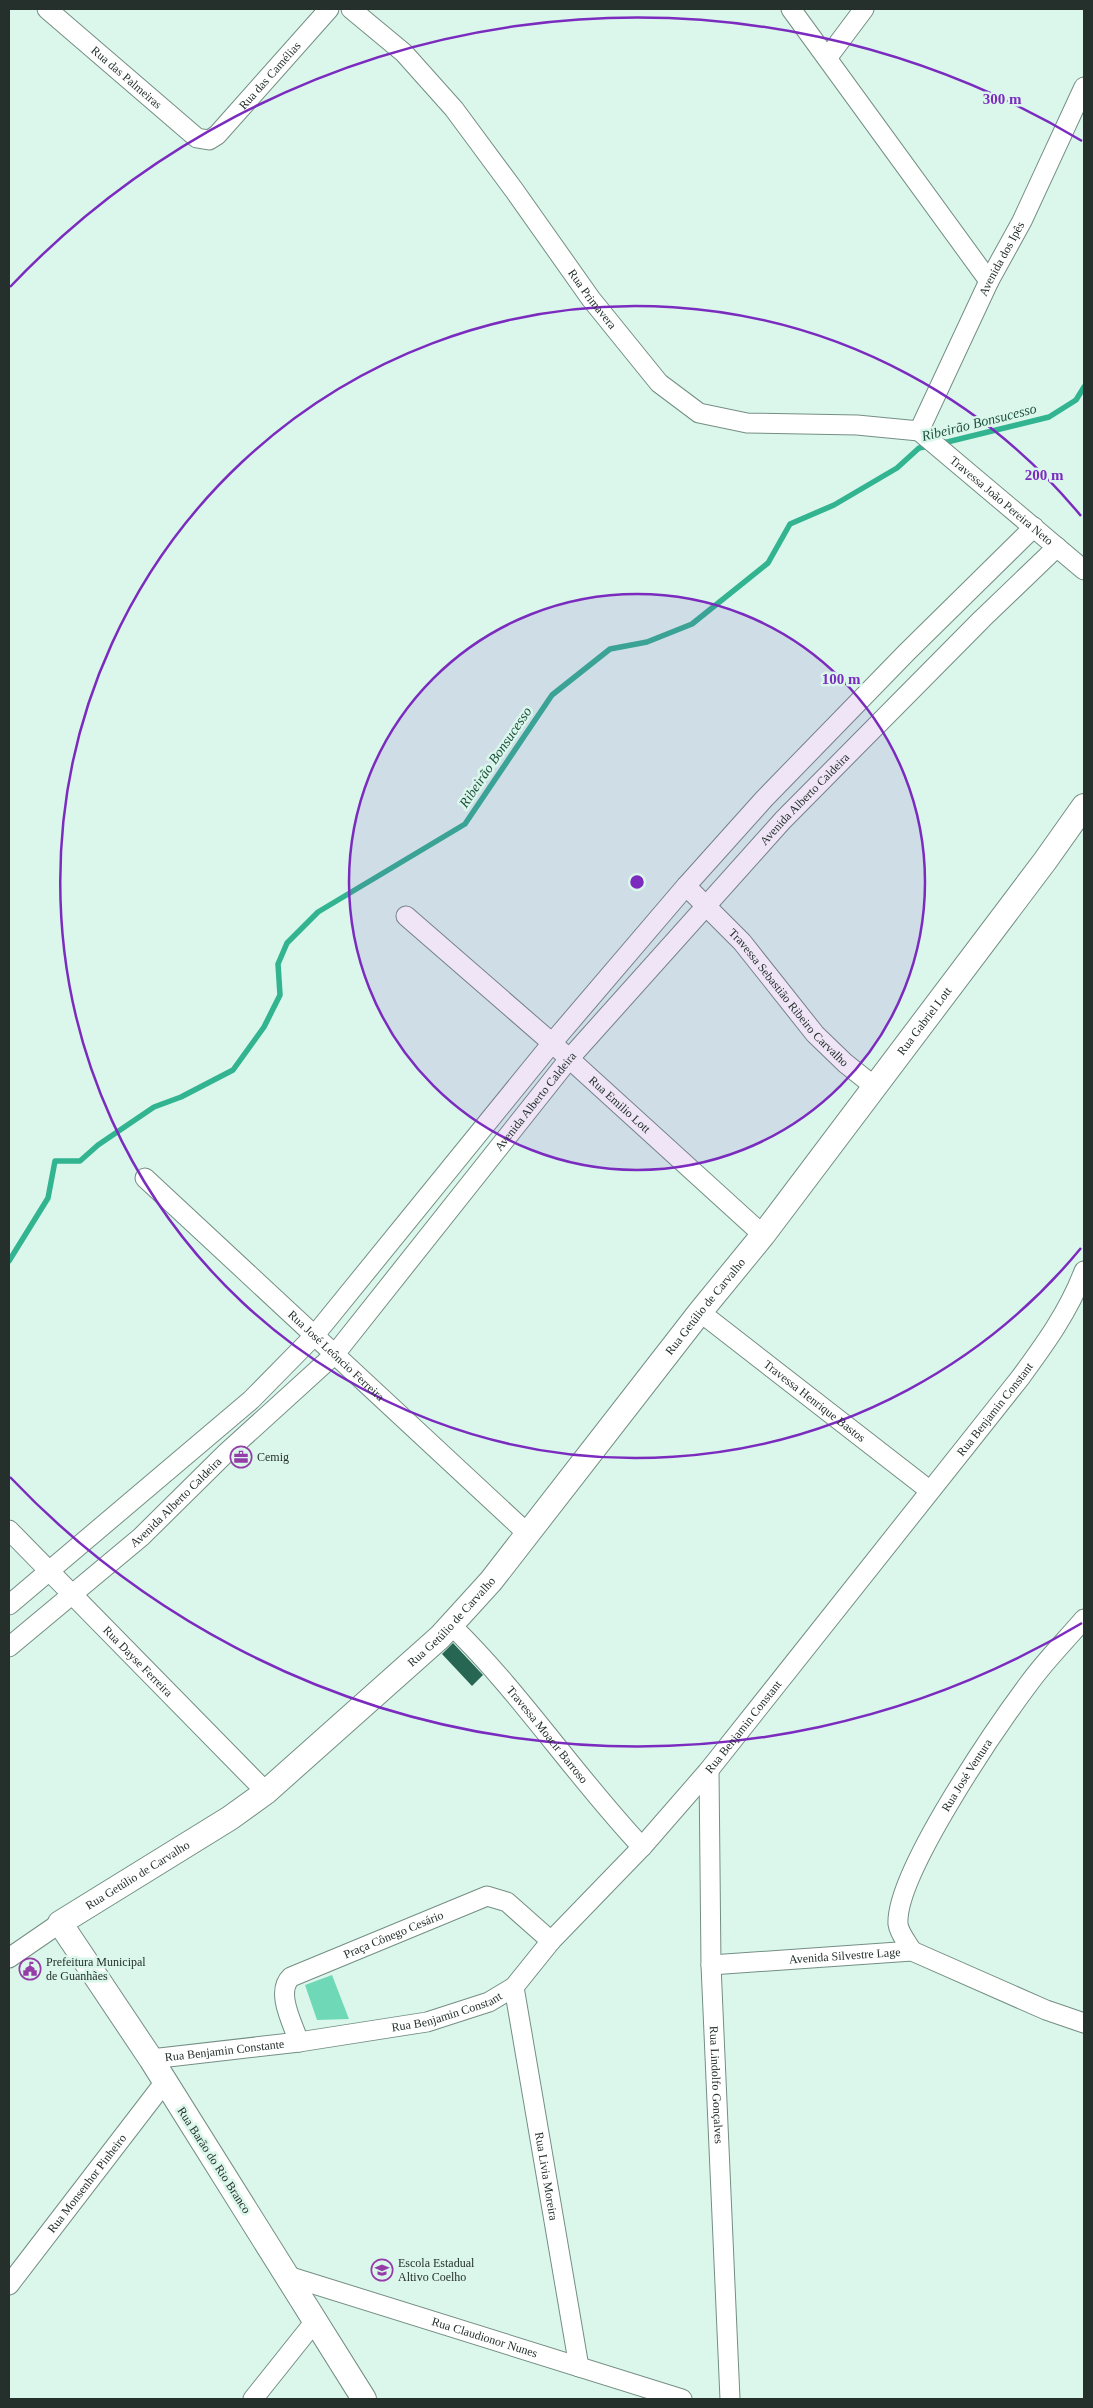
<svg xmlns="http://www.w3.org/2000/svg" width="1093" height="2408" viewBox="0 0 1093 2408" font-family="'Times New Roman',serif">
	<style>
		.green { fill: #6fd9b7 }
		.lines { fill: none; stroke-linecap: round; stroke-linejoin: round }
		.stream { stroke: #32b490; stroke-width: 5.5 }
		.building { fill: #266653 }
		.minor-casing { stroke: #748e84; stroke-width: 21 }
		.tertiary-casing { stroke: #748e84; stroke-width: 26 }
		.minor { stroke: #fff; stroke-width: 19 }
		.tertiary { stroke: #fff; stroke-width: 24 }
		.ring { fill: none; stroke: #7b2cbf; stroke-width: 2.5 }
		.labels { text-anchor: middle; stroke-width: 5; stroke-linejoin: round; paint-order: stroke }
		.street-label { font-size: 12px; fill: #25302c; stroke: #dbf7ec }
		.poi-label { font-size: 12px; fill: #25302c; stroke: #dbf7ec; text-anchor: start }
		.water-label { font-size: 14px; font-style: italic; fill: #205343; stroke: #dbf7ec }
		.centre { fill: #7b2cbf; stroke: #dbf7ec; stroke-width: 2.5 }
		.ring-label { font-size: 15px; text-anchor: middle; font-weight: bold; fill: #7b2cbf; stroke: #dbf7ec; stroke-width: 5; stroke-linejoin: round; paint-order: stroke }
	</style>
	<rect width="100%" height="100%" fill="#dbf7ec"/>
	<path class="green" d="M332,1975l17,44 -32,1 -12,-35z"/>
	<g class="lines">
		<path class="stream" d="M939,444l110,-27 27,-17 8,-13
			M9,1261l39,-63 7,-37h25l18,-16 56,-38 27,-10 52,-27 31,-43 16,-32 -2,-31 9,-21 31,-31 147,-88 87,-129 58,-46 37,-7 45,-18 76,-61 22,-39 44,-19 63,-37 22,-20 11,-2"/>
	</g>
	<path class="building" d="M453,1643l30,32 -11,11 -30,-32z"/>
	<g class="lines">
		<g class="minor-casing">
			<g id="minor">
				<path id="s1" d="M47,9l150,129 12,2 8,-5 112,-126"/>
				<path id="s2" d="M351,9l53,44 50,56 60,81 77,109 68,84 40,30 48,10 110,2 62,6"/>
				<path d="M791,9l198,272"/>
				<path d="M828,57l36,-48"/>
				<path id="s3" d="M919,431l70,-150 33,-60 62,-134"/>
				<path id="s4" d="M919,431l165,139"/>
				<path id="s5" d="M686,886l56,56 73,92 30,29 30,24"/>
				<path id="s6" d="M406,916l146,127 211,192"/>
				<path id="s7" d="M145,1178l383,356"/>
				<path id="s8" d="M700,1312l229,178"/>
				<path id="s9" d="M9,1530l257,262"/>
				<path d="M9,1605l242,-205 63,-64 238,-293 134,-157 78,-87 143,-147 127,-125"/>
				<path id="s10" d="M451,1625c70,68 124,151 191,222"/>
				<path id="s11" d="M9,1647l132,-110 85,-84 109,-99 234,-295 214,-239 199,-201 75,-72"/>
				<path id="s12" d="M709,1770l2,195 19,434"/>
				<path id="s13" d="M912,1951c-4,-7 -13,-18 -14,-27 -3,-50 99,-198 132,-242 16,-22 36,-42 54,-63"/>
				<path d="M9,1958l51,-35"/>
				<path id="s14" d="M711,1965l201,-14 134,59 38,13"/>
				<path id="s15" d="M514,1987l65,380"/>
				<path id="s16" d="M299,2042c-6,-18 -24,-50 -8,-65l196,-81 20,6 44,39"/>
				<path id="s17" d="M151,2059l148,-17 128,-20 62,-20 25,-15 37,-46 91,-94 67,-77 311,-392c25,-34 49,-67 64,-107"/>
				<path id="s18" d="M288,2276l394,123"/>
				<path id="s19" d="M9,2285l155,-202"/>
				<path d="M253,2399l63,-79"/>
			</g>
		</g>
		<g class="tertiary-casing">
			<g id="tertiary">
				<path id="s20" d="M364,2399l-213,-340 -91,-136 170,-105 36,-26 174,-155 51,-56 209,-269 63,-77 282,-374 39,-55"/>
			</g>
		</g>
		<use href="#minor" class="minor"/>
		<use href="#tertiary" class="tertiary"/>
	</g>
	<circle cx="637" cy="882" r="288" fill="#7b2cbf" fill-opacity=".12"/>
	<g class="ring">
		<circle cx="637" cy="882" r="288"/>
		<path d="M1081 1248A576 576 0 1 1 1081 516"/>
		<path d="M1082 1623A864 864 0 0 1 10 1477M10 287A864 864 0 0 1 1082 141"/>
	</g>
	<defs>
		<g id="office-ring" transform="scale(1.125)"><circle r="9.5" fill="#dbf7ec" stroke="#953ca8" stroke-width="1.5"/><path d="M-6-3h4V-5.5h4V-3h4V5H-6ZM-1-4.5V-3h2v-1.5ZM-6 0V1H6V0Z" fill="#953ca8"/></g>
		<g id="civic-ring" transform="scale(1.125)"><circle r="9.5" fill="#dbf7ec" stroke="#953ca8" stroke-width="1.5"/><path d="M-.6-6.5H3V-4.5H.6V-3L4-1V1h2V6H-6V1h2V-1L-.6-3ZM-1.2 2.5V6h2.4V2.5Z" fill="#953ca8"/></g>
		<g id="school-ring" transform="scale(1.125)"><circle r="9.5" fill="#dbf7ec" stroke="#953ca8" stroke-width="1.5"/><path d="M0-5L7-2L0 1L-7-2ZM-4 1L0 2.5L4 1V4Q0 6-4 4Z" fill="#953ca8"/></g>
	</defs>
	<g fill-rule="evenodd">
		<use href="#office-ring" x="241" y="1457"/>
		<use href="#civic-ring" x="30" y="1969"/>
		<use href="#school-ring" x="382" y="2270"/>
	</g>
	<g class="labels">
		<g class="street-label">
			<text dy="4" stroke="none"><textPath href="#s1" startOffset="299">Rua das Camélias</textPath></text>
			<text dy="4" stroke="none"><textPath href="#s1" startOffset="105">Rua das Palmeiras</textPath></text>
			<text dy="4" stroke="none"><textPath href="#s3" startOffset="191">Avenida dos Ipês</textPath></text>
			<text dy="4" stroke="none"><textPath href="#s2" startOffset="379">Rua Primavera</textPath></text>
			<text dy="4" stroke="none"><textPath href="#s4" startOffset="108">Travessa João Pereira Neto</textPath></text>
			<text dy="4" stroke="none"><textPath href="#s11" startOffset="1166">Avenida Alberto Caldeira</textPath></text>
			<text dy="4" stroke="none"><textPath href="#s5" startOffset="152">Travessa Sebastião Ribeiro Carvalho</textPath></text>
			<text dy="4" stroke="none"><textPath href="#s20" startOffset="1826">Rua Gabriel Lott</textPath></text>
			<text dy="4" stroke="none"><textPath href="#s11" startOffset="761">Avenida Alberto Caldeira</textPath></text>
			<text dy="4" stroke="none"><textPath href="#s6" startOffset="285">Rua Emilio Lott</textPath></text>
			<text dy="4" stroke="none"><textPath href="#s20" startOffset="1466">Rua Getúlio de Carvalho</textPath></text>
			<text dy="4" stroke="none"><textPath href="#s7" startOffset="261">Rua José Leôncio Ferreira</textPath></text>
			<text dy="4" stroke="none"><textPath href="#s8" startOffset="145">Travessa Henrique Bastos</textPath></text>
			<text dy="4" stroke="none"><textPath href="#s17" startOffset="1125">Rua Benjamin Constant</textPath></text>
			<text dy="4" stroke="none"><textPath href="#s11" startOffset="221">Avenida Alberto Caldeira</textPath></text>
			<text dy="4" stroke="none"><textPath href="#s20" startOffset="1061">Rua Getúlio de Carvalho</textPath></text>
			<text dy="4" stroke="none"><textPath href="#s9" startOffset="184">Rua Dayse Ferreira</textPath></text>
			<text dy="4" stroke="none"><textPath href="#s17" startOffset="720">Rua Benjamin Constant</textPath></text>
			<text dy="4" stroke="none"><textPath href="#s10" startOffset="146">Travessa Moacir Barroso</textPath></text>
			<text dy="4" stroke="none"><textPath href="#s13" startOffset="196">Rua José Ventura</textPath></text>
			<text dy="4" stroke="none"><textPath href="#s20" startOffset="656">Rua Getúlio de Carvalho</textPath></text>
			<text dy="4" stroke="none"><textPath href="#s16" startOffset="180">Praça Cônego Cesário</textPath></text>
			<text dy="4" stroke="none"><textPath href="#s14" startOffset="134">Avenida Silvestre Lage</textPath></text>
			<text dy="4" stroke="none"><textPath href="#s17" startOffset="300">Rua Benjamin Constant</textPath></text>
			<text dy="4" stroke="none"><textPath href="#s17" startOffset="74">Rua Benjamin Constante</textPath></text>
			<text dy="4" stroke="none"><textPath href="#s12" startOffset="315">Rua Lindolfo Gonçalves</textPath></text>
			<text transform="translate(214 2160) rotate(57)" y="4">Rua Barão do Rio Branco</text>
			<text dy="4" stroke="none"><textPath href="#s15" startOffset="192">Rua Livia Moreira</textPath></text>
			<text dy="4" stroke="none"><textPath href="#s19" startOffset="128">Rua Monsenhor Pinheiro</textPath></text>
			<text dy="4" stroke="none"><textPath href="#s18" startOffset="206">Rua Claudionor Nunes</textPath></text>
		</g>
		<g class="poi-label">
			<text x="257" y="1461">Cemig</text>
			<text x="46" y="1966">Prefeitura Municipal<tspan x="46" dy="14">de Guanhães</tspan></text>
			<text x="398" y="2267">Escola Estadual<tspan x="398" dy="14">Altivo Coelho</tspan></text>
		</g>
		<g class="water-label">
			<text transform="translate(979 422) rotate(-14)" y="5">Ribeirão Bonsucesso</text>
			<text transform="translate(495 757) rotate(-56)" y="5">Ribeirão Bonsucesso</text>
		</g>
	</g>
	<circle cx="637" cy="882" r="8" class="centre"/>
	<g class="ring-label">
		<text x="1002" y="104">300 m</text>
		<text x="1044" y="480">200 m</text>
		<text x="841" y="684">100 m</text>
	</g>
	<rect width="1093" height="2408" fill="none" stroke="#25302c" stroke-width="20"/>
</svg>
